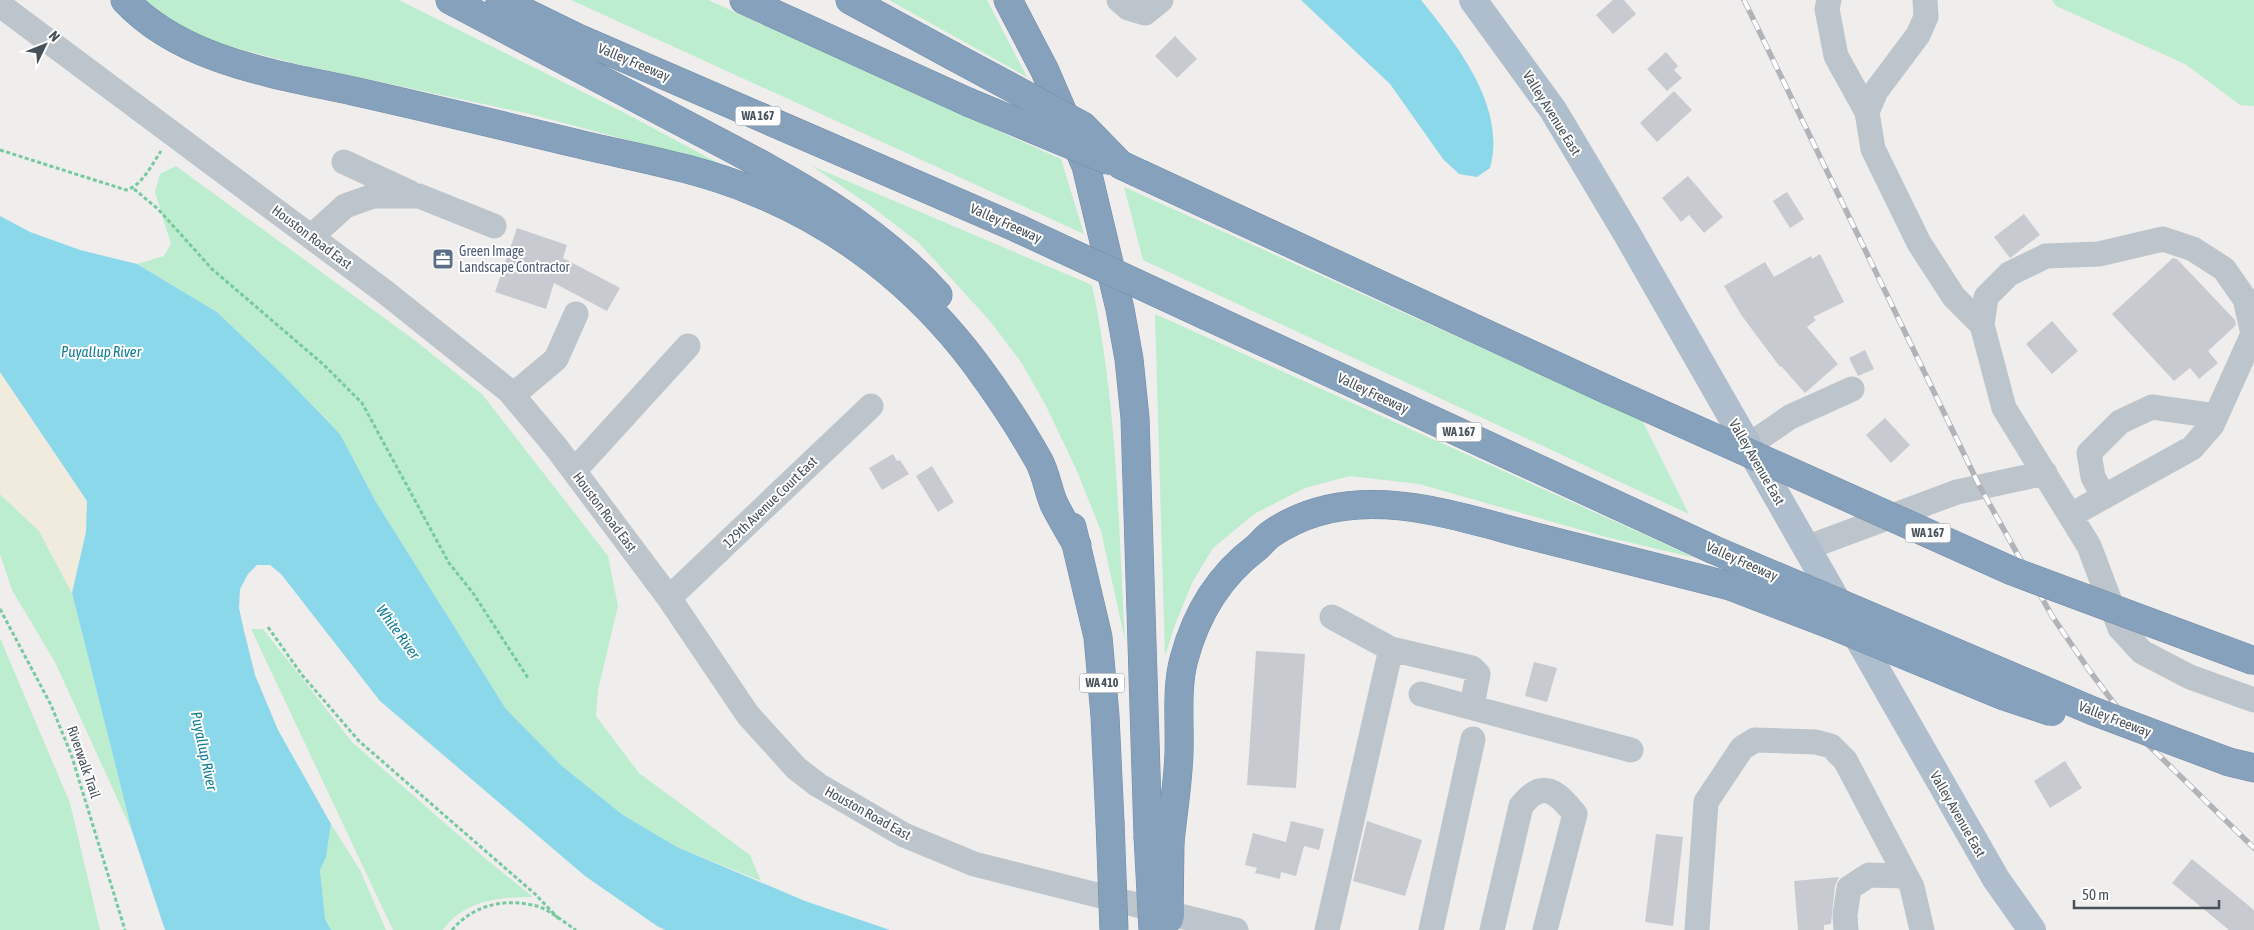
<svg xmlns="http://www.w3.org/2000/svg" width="2254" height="930" viewBox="0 0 2254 930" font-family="'Asap Condensed',sans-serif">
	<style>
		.green { fill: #bcedce }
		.sand { fill: #f1ebde }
		.water { fill: #8ad8e9 }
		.building { fill: #c7cad0 }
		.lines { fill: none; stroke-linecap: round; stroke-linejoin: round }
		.highway-casing { stroke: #718ca7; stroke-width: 29 }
		.path { stroke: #75ca9e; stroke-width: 3; stroke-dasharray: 4 2.5; stroke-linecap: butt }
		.minor { stroke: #bcc5cc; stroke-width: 25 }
		.major { stroke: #aebecc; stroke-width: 28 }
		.highway { stroke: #86a1bc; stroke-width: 28 }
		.rail-casing { stroke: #b0b3b8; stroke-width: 5.5 }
		.rail { stroke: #fff; stroke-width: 4; stroke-dasharray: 11; stroke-linecap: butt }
		.highway-bridge-casing { stroke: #718ca7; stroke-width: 29; stroke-linecap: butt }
		.highway-bridge { stroke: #86a1bc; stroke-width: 28 }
		.labels { text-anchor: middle; stroke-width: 4; stroke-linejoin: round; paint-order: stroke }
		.shield { fill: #fff; stroke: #7e858c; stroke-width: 1 }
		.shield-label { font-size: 12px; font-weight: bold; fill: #46515a }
		.street-label { font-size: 14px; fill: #46515a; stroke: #fff }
		.service-label { font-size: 14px; fill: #4e5e75; stroke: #fff; text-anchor: start }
		.water-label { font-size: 15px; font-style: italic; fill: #0f7d95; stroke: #fff }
	</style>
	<rect width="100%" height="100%" fill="#f0eded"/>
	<path class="green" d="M146,0h253l222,111 101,54 -192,-51 -237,-51 -73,-19 -46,-21z
		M571,0h137l353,159 23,75z
		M889,0h98l40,77z
		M2052,0h202v106l-14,-1 -55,-41 -129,-58z
		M176,166l237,173 69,55 126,162 10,50 -20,84 -2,26 43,57 111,82 11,26 -84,-34 -54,-32 -61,-49 -56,-57 -130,-207 -36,-68 -59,-61 -64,-61 -80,-48 27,-8 7,-12 -16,-52 5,-18z
		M812,166l280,119c25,116 26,236 33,355l-24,-109 -24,-60 -31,-65 -25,-44 -31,-41 -72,-79 -46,-35z
		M1124,187l518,233 47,94 -546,-254z
		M1155,314l541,244 -90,-21 -187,-53 -69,-8 -45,12 -51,26 -41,34 -20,33 -18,44 -10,31z
		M0,494l39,37 33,62 60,238 -77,-169 -43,-72 -12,-36z
		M251,629h12l89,113 134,117 47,38c-33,0 -69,3 -90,33h-50z
		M0,638l70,165 30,127h-100z
		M331,824l29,46 26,60h-55l-6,-11 -5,-49 6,-14z"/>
	<path class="sand" d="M0,372l87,129 -1,31 -14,61 -33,-62 -39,-37z"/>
	<path class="water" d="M1301,0h120c36,45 86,107 69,168l-13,9 -18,-3 -16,-15 -53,-75z
		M0,216l30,16 50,18 57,14 80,48 64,61 59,61 36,68 130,207 56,57 61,49 54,32 128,54 85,29h-225l-8,-4 -72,-50 -205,-175 -99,-127 -11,-9h-13l-9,9 -8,15 -1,19 5,23 11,44 23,55 53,94 -5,33 -6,13 5,49 6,11h-166l-33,-99 -60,-238 14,-61 1,-31 -87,-129z"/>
	<path class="building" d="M1613,0h11l12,14 -23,20 -17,-19z
		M1175,36l22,23 -20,19 -22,-22z
		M1666,52l12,14 -4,4 8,8 -15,13 -20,-22z
		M1674,91l18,19 -35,32 -17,-19z
		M1688,176l35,41 -19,16 -15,-18 -8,7 -19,-24z
		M1787,192l17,27 -14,9 -17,-27z
		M2024,214l16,21 -30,23 -16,-21z
		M517,228l50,17 -4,13 57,30 -13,23 -53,-28 -8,26 -51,-17z
		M1820,254l24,48 -31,15 3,3 -9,7 31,37 -33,29 -24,-27 -1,1 -38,-51 -18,-30 41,-24 9,15 37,-21 1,3z
		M2173,258l4,1 58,61 1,5 -28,26 10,12 -19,16 -9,-11 -16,13 -62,-67z
		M2052,321l26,30 -26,23 -26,-30z
		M1865,350l9,19 -16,7 -9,-18z
		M1885,418l25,27 -19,18 -25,-28z
		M893,454l4,7 3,-1 9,14 -27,16 -13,-22z
		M932,466l22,36 -16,10 -22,-36z
		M1256,651l49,3 -9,134 -49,-3z
		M1534,662l23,6 -10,34 -22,-6z
		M2065,761l17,27 -32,20 -16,-27z
		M1291,821l33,8 -5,21 -15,-4 -8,30 -15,-4 -1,7 -25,-6 2,-5 -12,-3 8,-32 33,9z
		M1367,821l55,19 -17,56 -52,-15z
		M1656,834l27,3 -10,89 -28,-4z
		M2192,859l62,51v20h-25l-57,-47z
		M1839,877l-4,9 -4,38 -7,1v5h-26l-4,-49z"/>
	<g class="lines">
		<g class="highway-casing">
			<path id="highway" d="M125,0c57,61 150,74 228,91 76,17 151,35 226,53 58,14 119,24 174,47 88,35 165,96 222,172 23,31 45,64 64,98 7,13 9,29 15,43 7,14 15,27 23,41
				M450,0c78,41 156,83 235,124 91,48 183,93 253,171
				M500,0l78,38 439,190
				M744,0l224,102
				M850,0l101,55
				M1008,0l37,71 41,95 34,143 9,50 6,59 13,418
				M1121,165l487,225
				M1207,316l505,233
				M1072,527l26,110 7,79 5,106
				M2229,762l25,6
				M1170,842c3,-29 8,-59 9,-89 1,-31 -3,-65 5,-94 12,-45 35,-83 72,-111 5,-4 9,-10 15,-14 82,-57 182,-18 269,4 63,16 127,32 190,48"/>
		</g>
		<path class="path" d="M0,150l126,40c16,-4 26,-26 35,-39
			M134,189l24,20 54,60 112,96 38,38 87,160 24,30 55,85
			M0,609l51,96 20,49 54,176
			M268,627l34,48 57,66 176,153 24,25
			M452,930c22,-26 55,-33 88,-23 12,5 25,16 36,23"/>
		<path class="minor" d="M1119,0l9,8 17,5 16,-13
			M1829,0l-2,9 9,47 31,56 6,37 46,94 35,54 28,28
			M0,5l385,287 124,99 47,56 113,151 79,117 48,53 22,17 86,50 70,29 262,66
			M1867,112l9,-21 42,-56 8,-18 -1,-17
			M344,162l65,30
			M311,237l34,-31 28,-10h46l75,30
			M513,395l43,-36 20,-45
			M1748,446l42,-29 62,-28
			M574,471l114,-125
			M2104,497l-11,-20 -4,-24 31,-31 32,-15 64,9
			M2071,515l121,-67 20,-23 41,-91 -8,-35 -21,-30 -31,-20 -30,-10 -64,15 -53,2 -37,18 -23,23 -4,28 22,83 85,138 31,82 22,24 48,25 64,23
			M1806,548l151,-56 88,-19
			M669,598l202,-192
			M1332,617l59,32 81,19 6,6 -6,32
			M1421,694l210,56
			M1327,930l64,-281
			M1431,930l42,-191
			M1492,930l29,-124c22,-28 36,-14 54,8l-30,116
			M1697,930l9,-128 36,-54 13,-8 61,2 15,4 14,14 67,127 10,43
			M1846,930l-1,-15 4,-27 20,-13 37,1"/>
		<path class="major" d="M1473,0l80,110 74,124 369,645 36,51"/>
		<use href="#highway" class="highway"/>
		<g class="rail-casing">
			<path id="rail" d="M1744,0l236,487 72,129 37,54 48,64 117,114"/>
		</g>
		<use href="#rail" class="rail"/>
		<g class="highway-bridge-casing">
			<path id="highway-bridge" d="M951,55l132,71 38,39
				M968,102l142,59
				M1017,228l190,88
				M1608,390l404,181 242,90
				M1712,549l381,162 136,51
				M1730,586l107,41 167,69 48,16
				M1110,822l4,108
				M1148,836l5,94
				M1169,919l1,-77"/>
		</g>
		<use href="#highway-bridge" class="highway-bridge"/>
	</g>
	<defs>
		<g id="office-square" transform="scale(1.125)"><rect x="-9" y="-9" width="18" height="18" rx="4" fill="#5c6f8a" stroke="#fff"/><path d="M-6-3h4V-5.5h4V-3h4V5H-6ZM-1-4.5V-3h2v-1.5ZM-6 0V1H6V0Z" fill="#fff"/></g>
	</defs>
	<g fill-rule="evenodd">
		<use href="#office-square" x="443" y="259"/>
	</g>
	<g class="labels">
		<g class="shield">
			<rect x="735.5" y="106.5" width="45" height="19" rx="4"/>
			<rect x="1436.5" y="422.5" width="45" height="19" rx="4"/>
			<rect x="1905.5" y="523.5" width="45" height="19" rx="4"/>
			<rect x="1079.5" y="673.5" width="45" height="19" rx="4"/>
		</g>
		<g class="shield-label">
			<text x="758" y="120">WA 167</text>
			<text x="1459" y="436">WA 167</text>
			<text x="1928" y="537">WA 167</text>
			<text x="1102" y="687">WA 410</text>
		</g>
		<g class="street-label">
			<text transform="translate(634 62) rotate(23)" y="5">Valley Freeway</text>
			<text transform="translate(1552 113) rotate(58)" y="5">Valley Avenue East</text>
			<text transform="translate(1006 223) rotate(24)" y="5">Valley Freeway</text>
			<text transform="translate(312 237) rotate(37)" y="5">Houston Road East</text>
			<text transform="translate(1373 393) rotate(25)" y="5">Valley Freeway</text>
			<text transform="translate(1757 462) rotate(60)" y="5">Valley Avenue East</text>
			<text transform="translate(770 502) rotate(-44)" y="5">129th Avenue Court East</text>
			<text transform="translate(605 512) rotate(53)" y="5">Houston Road East</text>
			<text transform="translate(1742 561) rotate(24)" y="5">Valley Freeway</text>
			<text transform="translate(2115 719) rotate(21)" y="5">Valley Freeway</text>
			<text transform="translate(84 762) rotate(71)" y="5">Riverwalk Trail</text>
			<text transform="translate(868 813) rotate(29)" y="5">Houston Road East</text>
			<text transform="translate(1958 814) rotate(60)" y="5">Valley Avenue East</text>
		</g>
		<g class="service-label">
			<text x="459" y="256">Green Image<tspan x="459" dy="16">Landscape Contractor</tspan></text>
		</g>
		<g class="water-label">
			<text x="101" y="357">Puyallup River</text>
			<text transform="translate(398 632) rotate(54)" y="5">White River</text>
			<text transform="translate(204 751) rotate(78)" y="5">Puyallup River</text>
		</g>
	</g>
	<g transform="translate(45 45) rotate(47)" stroke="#ffffff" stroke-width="4" paint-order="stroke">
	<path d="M0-4L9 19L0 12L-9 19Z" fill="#46515a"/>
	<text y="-8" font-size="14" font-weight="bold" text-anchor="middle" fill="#46515a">N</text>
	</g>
	<path d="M2074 900v8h145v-8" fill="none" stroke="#46515a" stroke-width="2.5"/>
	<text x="2082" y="900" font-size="15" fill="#46515a" stroke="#ffffff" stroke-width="4" paint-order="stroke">50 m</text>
</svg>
